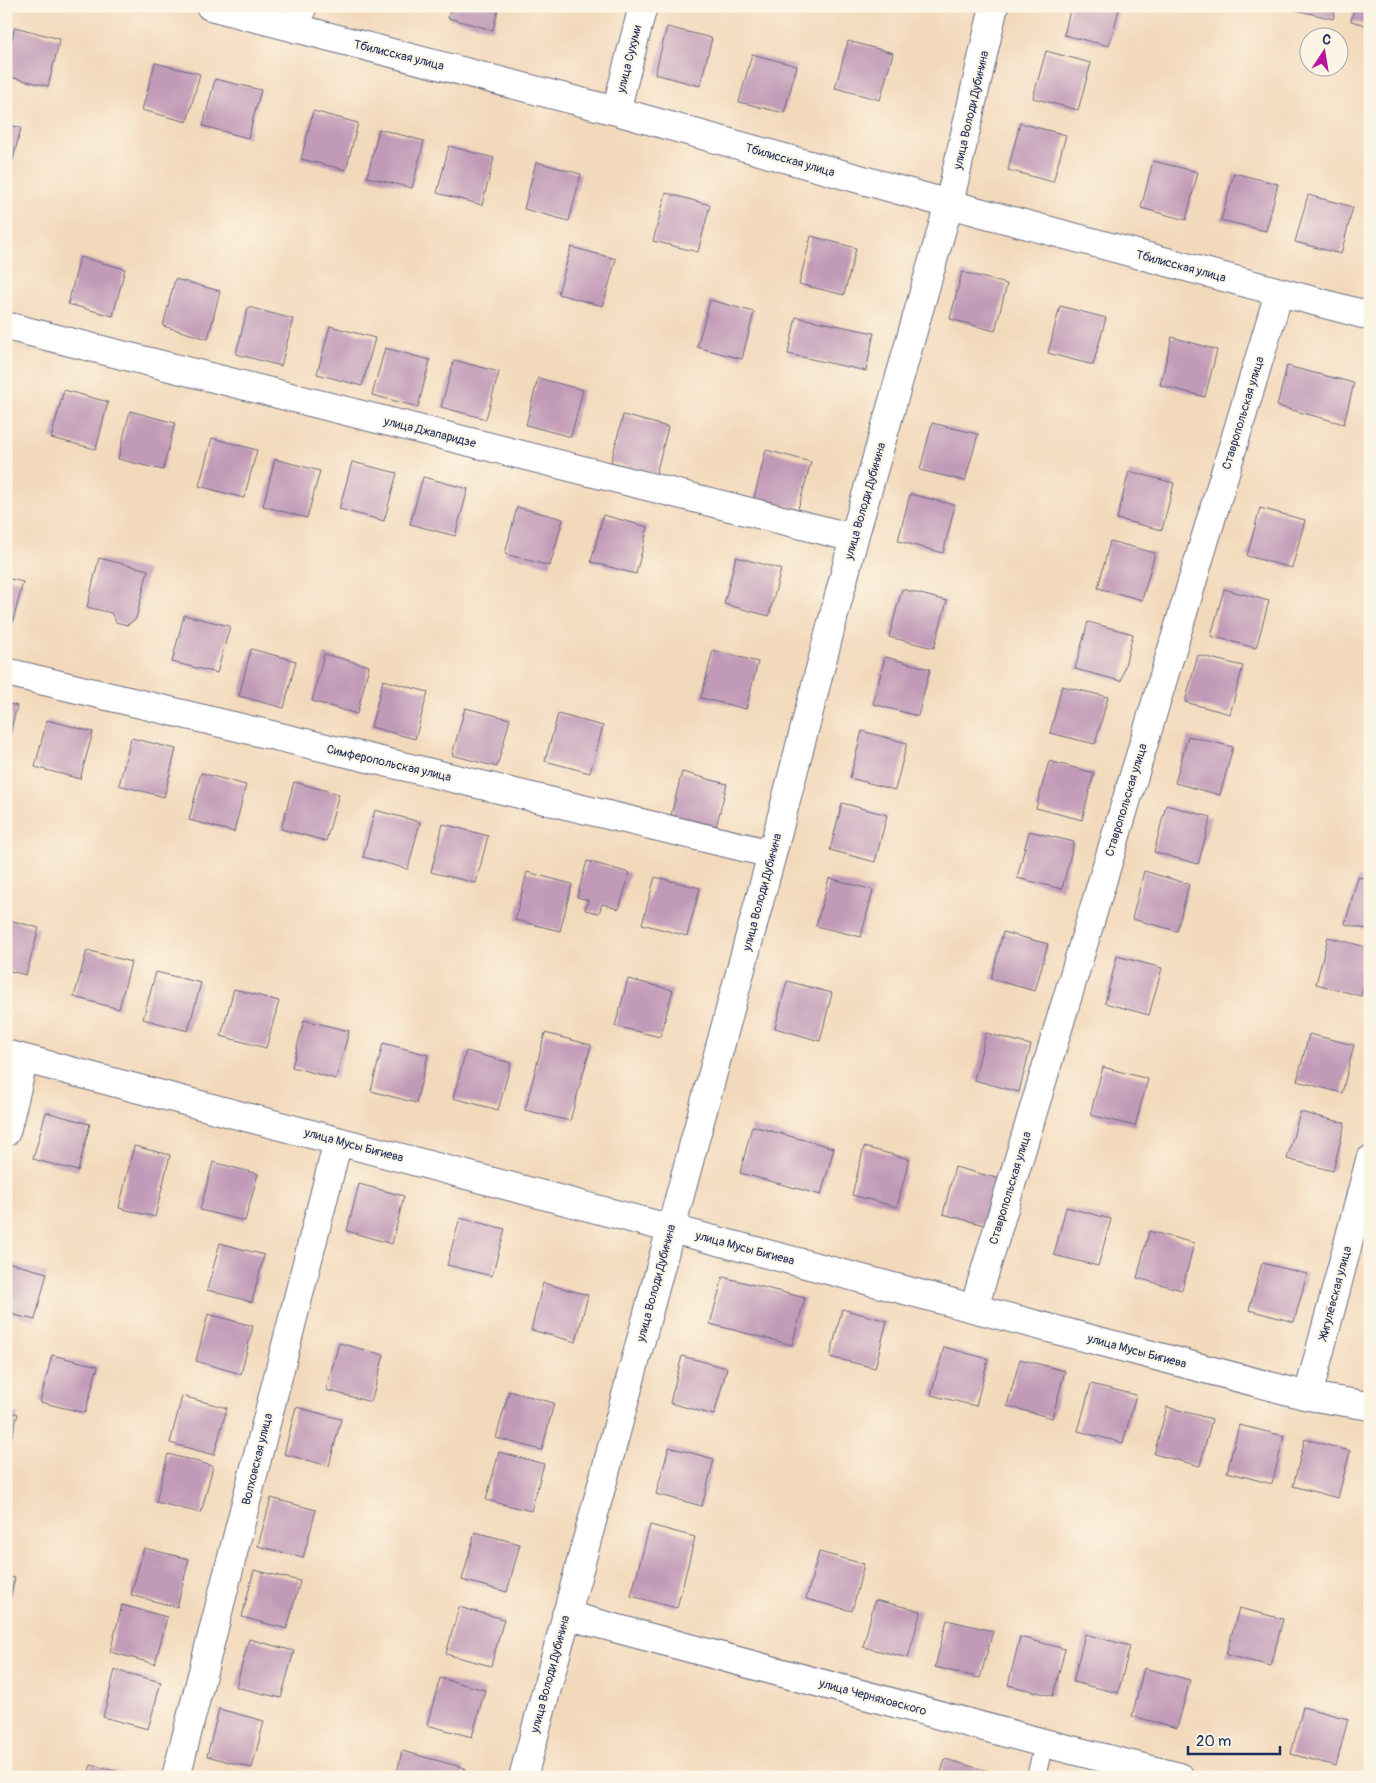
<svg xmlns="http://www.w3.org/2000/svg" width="1376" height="1783" viewBox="0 0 1376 1783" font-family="Pangolin,sans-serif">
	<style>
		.building { fill: #c19ab7 }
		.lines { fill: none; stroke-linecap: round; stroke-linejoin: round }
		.service-casing { stroke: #676a7f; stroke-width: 20 }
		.minor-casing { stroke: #676a7f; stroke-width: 30 }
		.service { stroke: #fff; stroke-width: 18 }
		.minor { stroke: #fff; stroke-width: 28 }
		.labels { text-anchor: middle; stroke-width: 4; stroke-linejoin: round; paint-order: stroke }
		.street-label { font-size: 12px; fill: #1b2f5e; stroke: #fcf5e5 }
	</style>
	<rect width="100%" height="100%" fill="#fcf5e5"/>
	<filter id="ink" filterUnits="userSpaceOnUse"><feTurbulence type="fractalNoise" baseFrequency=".02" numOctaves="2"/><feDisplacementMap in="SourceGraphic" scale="10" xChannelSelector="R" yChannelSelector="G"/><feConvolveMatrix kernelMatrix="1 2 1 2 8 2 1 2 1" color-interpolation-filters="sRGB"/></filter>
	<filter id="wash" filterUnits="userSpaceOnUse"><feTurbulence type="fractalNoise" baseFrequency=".0096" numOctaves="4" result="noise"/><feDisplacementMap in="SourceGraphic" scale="20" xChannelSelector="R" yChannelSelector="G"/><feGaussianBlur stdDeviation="1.12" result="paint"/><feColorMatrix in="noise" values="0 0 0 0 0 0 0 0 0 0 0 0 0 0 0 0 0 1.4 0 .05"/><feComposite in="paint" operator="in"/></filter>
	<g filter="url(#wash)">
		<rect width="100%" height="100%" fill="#f3d9bb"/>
		<g id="blocks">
			<path class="building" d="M451,6h48l-6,24 -45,-12z
				M1071,6h49l-11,40 -45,-11z
				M1288,6h48l-3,13 -45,-11z
				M1355,6h15v20l-19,-5z
				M15,27l45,12 -12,47 -42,-10v-15z
				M667,27l45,11 -12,48 -45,-12z
				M848,41l45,12 -13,47 -45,-12z
				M1046,51l45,12 -13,47 -45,-12z
				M752,54l45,12 -13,47 -45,-11z
				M155,63l45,11 -13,48 -45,-12z
				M215,79l46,11 -13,48 -45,-12z
				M313,111l45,12 -12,47 -45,-11z
				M1020,123l46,12 -13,47 -45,-12z
				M6,124l15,4 -12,47 -3,-1z
				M379,129l45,12 -12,47 -45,-11z
				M449,146l45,12 -12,47 -45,-12z
				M1153,161l45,11 -12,48 -45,-12z
				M536,162l45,12 -12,47 -45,-12z
				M1234,173l44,11 -12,47 -45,-11z
				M666,193l44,12 -12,47 -45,-11z
				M1308,195l45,12 -12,47 -46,-12z
				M811,236l45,12 -12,47 -45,-11z
				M571,247l45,12 -13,47 -45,-12z
				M80,257l45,12 -12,47 -45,-12z
				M962,272l45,12 -12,47 -45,-12z
				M175,279l45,12 -12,48 -45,-13z
				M710,300l44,12 -12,47 -45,-12z
				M1060,306l46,12 -13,47 -45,-12z
				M248,307l45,12 -12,47 -45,-12z
				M796,317l78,16 -8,38 -78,-17z
				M330,326l45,12 -13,48 -45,-12z
				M1172,337l45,13 -12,47 -45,-12z
				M385,348l45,12 -12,47 -46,-12z
				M454,360l45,12 -13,47 -45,-12z
				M1287,366l67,17 -10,41 -67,-18z
				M538,378l45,12 -12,47 -45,-12z
				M64,390l44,12 -12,47 -45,-11z
				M130,411l45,12 -12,47 -45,-11z
				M623,415l45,12 -12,47 -45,-12z
				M932,423l46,11 -13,47 -45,-11z
				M1369,424h1v15l-5,-1z
				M212,438l45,12 -13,48 -45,-12z
				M766,450l45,12 -13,47 -44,-11z
				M275,459l45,12 -13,47 -44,-12z
				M352,462l45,11 -13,48 -45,-12z
				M1129,471l45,12 -12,47 -45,-11z
				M423,477l45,12 -13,47 -45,-12z
				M910,494l45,11 -12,48 -45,-12z
				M517,507l46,12 -13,47 -45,-12z
				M1260,508l45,12 -13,48 -45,-12z
				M603,515l45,12 -12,47 -45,-12z
				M1110,541l45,12 -13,47 -44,-12z
				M736,557l45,12 -12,47 -45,-12z
				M99,558l49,12 -12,49 -9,6 -11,-3 -5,-9 -24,-6z
				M6,578l17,4 -12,47 -5,-1z
				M902,589l45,12 -13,47 -45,-11z
				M1224,589l45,12 -13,47 -45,-12z
				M184,615l46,11 -13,47 -45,-11z
				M1088,622l45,12 -12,47 -46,-12z
				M251,649l45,12 -12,47 -45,-12z
				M713,650l45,12 -12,47 -45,-11z
				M324,654l45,12 -12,48 -45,-13z
				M1198,655l45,11 -13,48 -45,-12z
				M885,657l45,12 -12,47 -45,-12z
				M383,680l45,12 -13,47 -44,-12z
				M1062,686l46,11 -13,47 -45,-11z
				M6,703l11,3 -10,39h-1z
				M465,708l45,11 -13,48 -45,-12z
				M558,714l45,12 -13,47 -45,-12z
				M47,720l46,12 -13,47 -45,-12z
				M862,731l45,12 -12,47 -45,-12z
				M1188,736l45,11 -13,48 -45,-12z
				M131,738l45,11 -12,48 -45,-12z
				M1049,761l45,12 -12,47 -46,-12z
				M682,772l45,12 -12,47 -45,-12z
				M201,773l45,12 -12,47 -45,-12z
				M294,782l45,12 -13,47 -45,-12z
				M842,803l45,12 -12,47 -45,-12z
				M1166,805l45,12 -13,47 -44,-12z
				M375,810l45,12 -12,47 -45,-12z
				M443,824l45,12 -12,47 -45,-11z
				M1029,831l45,11 -12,47 -45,-11z
				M587,861l43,12 -11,36 -17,-5 -3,9 -14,-3 3,-10 -11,-3z
				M1144,871l45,13 -12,47 -45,-12z
				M527,872l45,12 -12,47 -45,-11z
				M655,877l45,11 -13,48 -45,-12z
				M1358,877l12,3v50l-25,-6z
				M829,878l44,12 -12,47 -45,-11z
				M6,919l33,9 -13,47 -20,-5z
				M1003,932l45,12 -13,47 -44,-12z
				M1328,937l42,11v14l-9,34 -45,-12z
				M87,950l44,12 -12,47 -45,-12z
				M1117,956l45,12 -13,47 -44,-12z
				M156,972l45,11 -13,48 -45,-12z
				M628,979l45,11 -13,47 -45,-11z
				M787,981l45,12 -12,48 -45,-13z
				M234,989l45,12 -13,47 -45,-12z
				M304,1020l45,11 -13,48 -44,-12z
				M545,1033l46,12 -21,76 -45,-11z
				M986,1033l45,12 -12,47 -45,-12z
				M1309,1034l45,11 -12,48 -45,-12z
				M383,1043l45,12 -12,48 -45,-12z
				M466,1051l45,12 -13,47 -45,-12z
				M1103,1067l45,12 -13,47 -45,-11z
				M46,1112l44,12 -12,47 -45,-12z
				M1300,1112l45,11 -12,48 -46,-12z
				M752,1126l82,22 -13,47 -81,-22z
				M134,1146l36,9 -15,62 -36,-9z
				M864,1147l45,12 -12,48 -45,-12z
				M213,1162l45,12 -13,47 -45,-11z
				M955,1167l45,12 -12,47 -45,-12z
				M359,1184l45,12 -12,48 -45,-13z
				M1066,1207l45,12 -13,47 -44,-11z
				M460,1218l45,11 -13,47 -45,-11z
				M1149,1231l45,12 -12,47 -45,-12z
				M220,1243l44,12 -12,47 -45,-12z
				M6,1262l41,11 -12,47 -29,-7z
				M1262,1263l45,11 -13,48 -45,-12z
				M723,1277l82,21 -13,47 -82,-21z
				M543,1283l45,12 -12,47 -45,-12z
				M842,1309l45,12 -12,47 -45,-11z
				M208,1314l45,12 -12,48 -45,-13z
				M339,1343l45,12 -13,47 -45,-12z
				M944,1347l44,12 -12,47 -45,-11z
				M52,1355l46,11 -13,47 -45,-11z
				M682,1356l45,12 -13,47 -44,-12z
				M1020,1359l45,12 -13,47 -45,-12z
				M1091,1384l45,11 -13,48 -45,-12z
				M509,1391l45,12 -12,47 -46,-12z
				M182,1396l45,12 -13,47 -44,-12z
				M296,1407l45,12 -12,47 -45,-12z
				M1167,1407l45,12 -12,47 -46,-12z
				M6,1411l12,3 -11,40h-1z
				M1239,1425l45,11 -12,48 -45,-12z
				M1305,1439l45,12 -12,47 -45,-12z
				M669,1447l45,12 -12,47 -46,-12z
				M499,1452l45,12 -13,47 -45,-11z
				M168,1454l45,12 -12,47 -45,-11z
				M271,1498l45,12 -13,48 -45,-12z
				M650,1525l45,12 -18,71 -46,-12z
				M475,1532l45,12 -13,48 -45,-12z
				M144,1548l45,11 -12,48 -46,-12z
				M819,1552l45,12 -12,47 -46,-12z
				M254,1570l46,11 -13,48 -45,-12z
				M6,1576l9,2 -8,31h-1z
				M875,1600l46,11 -13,47 -45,-11z
				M122,1605l45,12 -12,47 -45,-12z
				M459,1607l45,12 -13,47 -45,-12z
				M1239,1608l44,11 -12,47 -45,-11z
				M947,1620l46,11 -13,47 -45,-11z
				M1085,1634l45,12 -12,47 -45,-11z
				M1020,1637l45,12 -12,47 -45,-11z
				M249,1639l45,12 -13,47 -45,-11z
				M1144,1668l46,12 -13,48 -45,-12z
				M115,1670l46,12 -13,47 -45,-12z
				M440,1678l45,12 -13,47 -45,-12z
				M1303,1707l45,12 -12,47 -45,-12z
				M219,1709l45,12 -12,47 -45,-12z
				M402,1751l63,17 -3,9h-66z
				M945,1759l57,16v2h-62z
				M91,1765l43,11v1h-47z"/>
		</g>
	</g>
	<g filter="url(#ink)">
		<use href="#blocks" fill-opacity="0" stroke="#676a7f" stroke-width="1"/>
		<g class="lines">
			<g class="service-casing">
				<path id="service" d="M1036,1777l8,-34"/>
			</g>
			<g class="minor-casing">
				<path id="minor" d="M210,6l406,105 333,93 421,112
					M297,29l5,-23
					M616,111l27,-105
					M6,326l848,212
					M6,672l766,182
					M6,1054l1302,342 62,10
					M6,1132l18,-73
					M974,1308l305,-1015
					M1308,1396l62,-236
					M566,1615l478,128 136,34
					M176,1777l162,-636
					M523,1777l249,-923 82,-316 95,-334 45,-198"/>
			</g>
			<use href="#service" class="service"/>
			<use href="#minor" class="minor"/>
		</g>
	</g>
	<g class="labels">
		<g class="street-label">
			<text transform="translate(399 55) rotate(14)" y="4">Тбилисская улица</text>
			<text transform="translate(629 59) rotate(-76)" y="4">улица Сухуми</text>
			<text transform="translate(971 110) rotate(-77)" y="4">улица Володи Дубинина</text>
			<text transform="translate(790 160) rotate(16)" y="4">Тбилисская улица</text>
			<text transform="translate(1181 266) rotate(15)" y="4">Тбилисская улица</text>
			<text transform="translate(1243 413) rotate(-73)" y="4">Ставропольская улица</text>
			<text transform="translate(430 432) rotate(14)" y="4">улица Джапаридзе</text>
			<text transform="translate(865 501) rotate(-74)" y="4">улица Володи Дубинина</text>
			<text transform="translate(389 763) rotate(13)" y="4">Симферопольская улица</text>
			<text transform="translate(1126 800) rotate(-73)" y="4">Ставропольская улица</text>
			<text transform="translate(762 892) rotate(-75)" y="4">улица Володи Дубинина</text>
			<text transform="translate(354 1145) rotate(15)" y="4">улица Мусы Бигиева</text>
			<text transform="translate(1010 1188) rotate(-73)" y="4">Ставропольская улица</text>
			<text transform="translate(745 1248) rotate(15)" y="4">улица Мусы Бигиева</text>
			<text transform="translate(656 1283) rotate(-75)" y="4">улица Володи Дубинина</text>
			<text transform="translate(1335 1293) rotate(-75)" y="4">Жигулёвская улица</text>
			<text transform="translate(1137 1351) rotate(15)" y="4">улица Мусы Бигиева</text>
			<text transform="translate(257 1459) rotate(-76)" y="4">Волховская улица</text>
			<text transform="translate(550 1674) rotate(-75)" y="4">улица Володи Дубинина</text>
			<text transform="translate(873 1697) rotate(15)" y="4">улица Черняховского</text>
		</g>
	</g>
	<rect width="1376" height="1783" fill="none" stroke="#fcf5e5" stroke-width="25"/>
	<g transform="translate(1324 52) rotate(12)"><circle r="24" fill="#fcf5e5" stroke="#a2a6af"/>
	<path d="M0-4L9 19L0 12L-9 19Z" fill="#b5179e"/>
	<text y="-8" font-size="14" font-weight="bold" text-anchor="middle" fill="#1b2f5e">С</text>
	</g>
	<path d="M1188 1746v8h92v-8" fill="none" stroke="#1b2f5e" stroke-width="2.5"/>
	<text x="1196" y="1746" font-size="15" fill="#1b2f5e" stroke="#fcf5e5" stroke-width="4" paint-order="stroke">20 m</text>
</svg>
